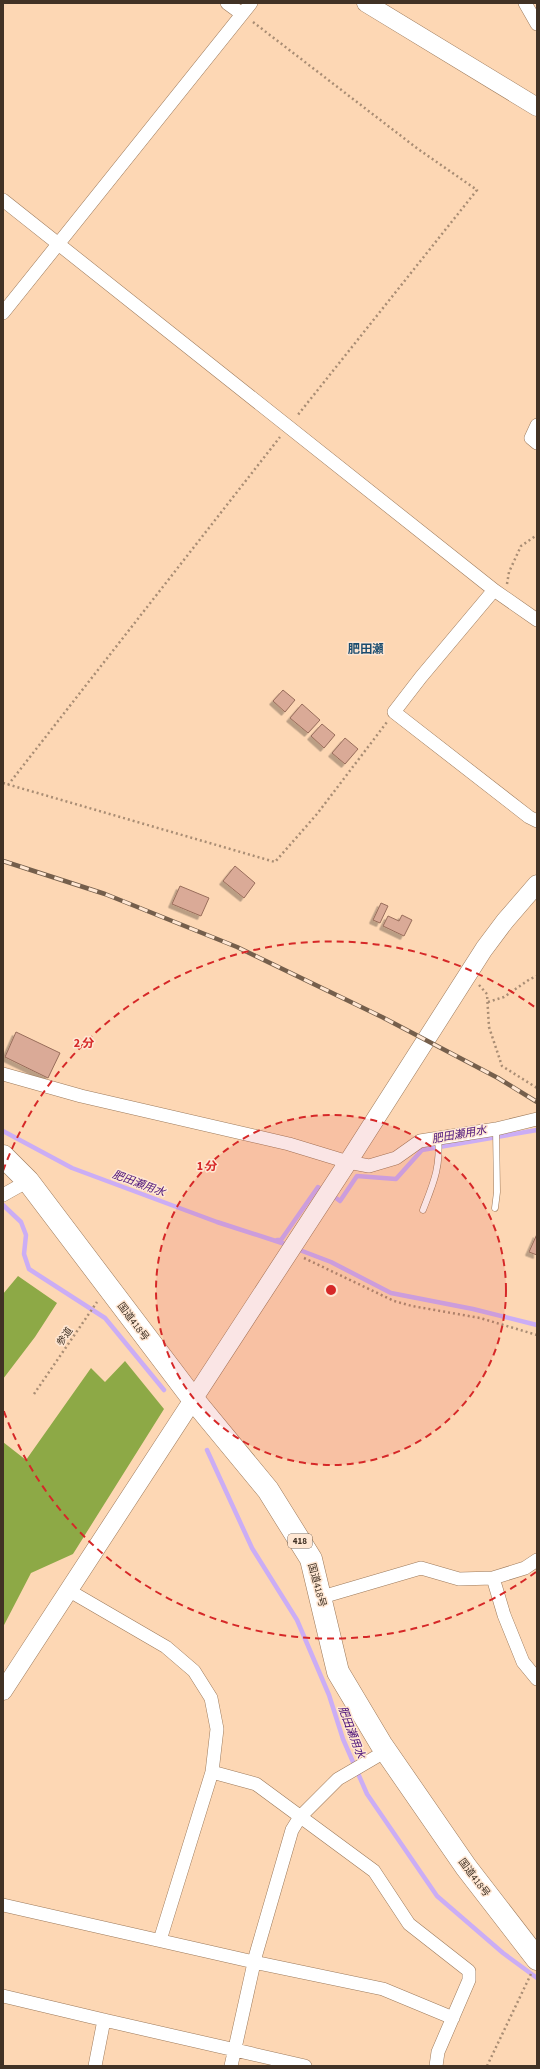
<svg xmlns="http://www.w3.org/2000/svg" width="540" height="2069" viewBox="0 0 540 2069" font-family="'Source Sans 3','Noto Sans JP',sans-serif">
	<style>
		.forest { fill: #8da946 }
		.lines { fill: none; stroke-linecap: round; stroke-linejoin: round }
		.stream { stroke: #cbadf5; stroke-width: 4.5 }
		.building { fill: #daaa97; stroke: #986d5b; filter: url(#shadow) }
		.lane-casing { stroke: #9d7a5b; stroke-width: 7 }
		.street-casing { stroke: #9d7a5b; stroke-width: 14 }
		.secondary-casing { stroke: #9d7a5b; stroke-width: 19 }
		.highway-casing { stroke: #9d7a5b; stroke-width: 23 }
		.path { stroke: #a98d74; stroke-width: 2.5; stroke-dasharray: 2 3; stroke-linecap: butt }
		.lane { stroke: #fff; stroke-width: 6 }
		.street { stroke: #fff; stroke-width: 13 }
		.secondary { stroke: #fff; stroke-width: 18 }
		.highway { stroke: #fff; stroke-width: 22 }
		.rail-casing { stroke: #755f4c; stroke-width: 4.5 }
		.rail { stroke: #ffe7d3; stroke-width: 3; stroke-dasharray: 9; stroke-linecap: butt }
		.ring { fill: none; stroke: #d62828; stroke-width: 2; stroke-dasharray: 7 5 }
		.labels { text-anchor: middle; stroke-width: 3; stroke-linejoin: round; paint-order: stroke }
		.shield { fill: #ffe7d3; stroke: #7a6859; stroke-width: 1 }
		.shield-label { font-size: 9px; font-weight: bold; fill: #413225 }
		.street-label { font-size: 10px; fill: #413225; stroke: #ffe7d3 }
		.water-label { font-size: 11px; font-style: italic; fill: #4a1079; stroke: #ffe7d3 }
		.quarter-label { font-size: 12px; font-weight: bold; fill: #1a4c6f; stroke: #ffe7d3 }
		.centre { fill: #d62828; stroke: #ffe7d3; stroke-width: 2 }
		.ring-label { font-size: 12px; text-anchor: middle; font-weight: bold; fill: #d62828; stroke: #ffe7d3; stroke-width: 3; stroke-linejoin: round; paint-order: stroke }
	</style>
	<defs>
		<filter id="shadow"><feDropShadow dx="-3.5" dy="3.5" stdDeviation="0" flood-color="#0004"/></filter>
	</defs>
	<rect width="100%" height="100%" fill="#fdd7b4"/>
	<path class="forest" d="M18,1276l39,27 -22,34 -32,42v-85z
		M125,1361l39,48 -91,145 -42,19 -28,54v-185l23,18 65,-92 14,14z"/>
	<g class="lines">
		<path class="stream" d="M3,1131l69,37 145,54 71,23
			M332,1195l8,6 17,-25 39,3 26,-29 115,-20
			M3,1205l18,17 5,13 -2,19 5,15 76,49 59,72
			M277,1240h4l37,-53 7,5
			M297,1249l34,13 60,31 82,16 64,16
			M207,1450l45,98 45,72 32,75 14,44 24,55 70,102 66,57 34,25"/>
	</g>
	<path class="building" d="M283,690l12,10 -10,12 -12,-11z
		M302,704l18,16 -12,13 -18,-15z
		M322,724l13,11 -11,13 -13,-12z
		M345,738l13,11 -13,15 -13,-11z
		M235,866l20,17 -11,15 -21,-17z
		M180,886l29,12 -8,18 -29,-12z
		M381,903l7,3 -8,17 -7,-3z
		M402,915l10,5 -8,16 -21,-10 5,-10 11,5z
		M16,1032l44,21 -12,25 -43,-21z
		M537,1234v21l-8,-3z"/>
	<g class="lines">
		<g class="lane-casing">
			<path id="lane" d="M495,1208l2,-16 -1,-63
				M423,1210c10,-26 18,-43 15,-72"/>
		</g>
		<g class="street-casing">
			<path id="street" d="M227,3l15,11
				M525,3l12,21
				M3,200l491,390 43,30
				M3,313l248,-310
				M537,425l-6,13 6,5
				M494,590l-73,87 -27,35 135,105 8,4
				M3,1074l78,22 208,48 59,18 21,4 27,-8 24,-17 76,-12 41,-10
				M3,1195l25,-14
				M493,1578l11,37 19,47 14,17
				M68,1590l98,57 28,24 17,27 6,31 -5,43 44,12 118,87 35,53 60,47v9l-31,72 -2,14
				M322,1597l99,-29 38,11 34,-1 32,-10 12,-8
				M3,1905l251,57 129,27 70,29
				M160,1940l52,-168
				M3,1996l101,24
				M95,2066l9,-46 201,46
				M231,2066l25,-112 36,-124 8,-13 38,-38 48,-28"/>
		</g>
		<g class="secondary-casing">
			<path id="secondary" d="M366,3l171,104
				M3,1691l345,-529 136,-213 21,-28 32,-37"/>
		</g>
		<g class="highway-casing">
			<path id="highway" d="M3,1156l25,25 165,218 75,91 43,69 27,113 43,72 85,123 71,92"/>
		</g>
		<path class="path" d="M253,22l165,127 59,41 -180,226
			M507,584l2,-12 12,-26 16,-11
			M3,783l272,79 42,-48 70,-92
			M8,785l272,-348
			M479,985l8,9 2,33 13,39 35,22
			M488,1002l16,-5 26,-18 7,-3
			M304,1258l90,43 18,5 68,12 57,17
			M34,1394l63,-92
			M487,2066l44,-92"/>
		<use href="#lane" class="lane"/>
		<use href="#street" class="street"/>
		<use href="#secondary" class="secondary"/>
		<use href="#highway" class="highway"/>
		<g class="rail-casing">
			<path id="rail" d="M3,861l102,33 132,53 145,70 116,61 39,24"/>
		</g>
		<use href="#rail" class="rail"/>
	</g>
	<circle cx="331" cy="1290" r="175" fill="#d62828" fill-opacity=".12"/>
	<g class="ring">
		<circle cx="331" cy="1290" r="175"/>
		<path d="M536 1572A349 349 0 0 1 3 1409M3 1171A349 349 0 0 1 536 1008"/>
	</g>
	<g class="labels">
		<rect class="shield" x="288" y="1534" width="24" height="14" rx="3"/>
		<g class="shield-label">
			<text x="300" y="1544">418</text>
		</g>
		<g class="street-label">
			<text transform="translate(134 1321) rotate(53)" y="4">国道418号</text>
			<text transform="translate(64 1336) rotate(-55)" y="4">参道</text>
			<text transform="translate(318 1585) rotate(75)" y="4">国道418号</text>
			<text transform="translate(475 1877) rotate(53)" y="4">国道418号</text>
		</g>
		<g class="water-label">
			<text transform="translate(459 1134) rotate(-10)" y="4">肥田瀬用水</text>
			<text transform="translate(139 1183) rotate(20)" y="4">肥田瀬用水</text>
			<text transform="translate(352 1732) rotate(69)" y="4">肥田瀬用水</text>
		</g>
		<g class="quarter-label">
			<text x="366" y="653">肥田瀬</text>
		</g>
	</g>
	<circle cx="331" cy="1290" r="6" class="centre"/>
	<g class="ring-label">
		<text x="84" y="1047">2 分</text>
		<text x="207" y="1170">1 分</text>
	</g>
	<rect width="540" height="2069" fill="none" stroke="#413225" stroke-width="8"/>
</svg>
